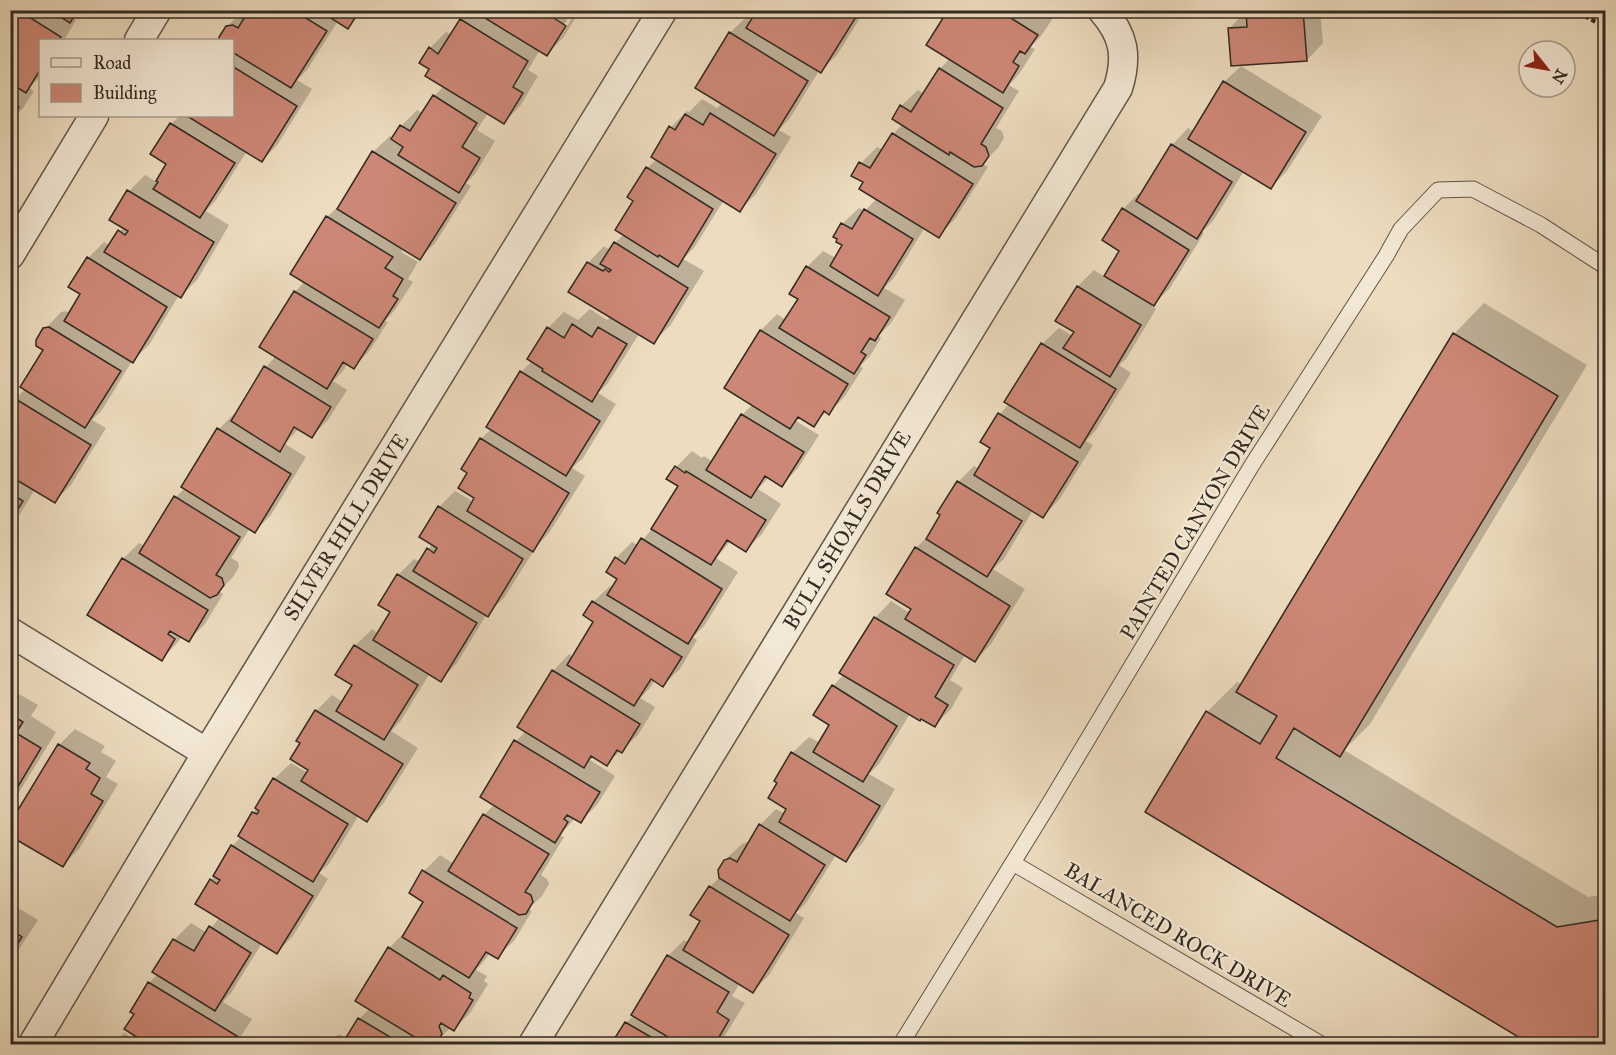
<svg xmlns="http://www.w3.org/2000/svg" width="1616" height="1055" viewBox="0 0 1616 1055" font-family="'IM FELL Great Primer',serif">
	<style>
		.shadow { fill: #0003; fill-rule: evenodd }
		.building { fill: #cd8776; stroke: #322a21; stroke-width: 1.5 }
		.lines { fill: none; stroke-linecap: round; stroke-linejoin: round }
		.lane-casing { stroke: #615648; stroke-width: 17 }
		.street-casing { stroke: #615648; stroke-width: 31 }
		.path { stroke: #322a21; stroke-width: 4; stroke-dasharray: 4.5 3; stroke-linecap: butt }
		.lane { stroke: #f3e8d5; stroke-width: 15 }
		.street { stroke: #f3e8d5; stroke-width: 28 }
		.labels { text-anchor: middle; stroke-width: 4.5; stroke-linejoin: round; paint-order: stroke }
		.street-label { font-size: 21px; fill: #322a21; stroke: #f3e8d5 }
	</style>
	<rect width="100%" height="100%" fill="#eddcbf"/>
	<filter id="stains"><feTurbulence type="fractalNoise" baseFrequency=".00333" numOctaves="4"/><feColorMatrix values="0 0 0 0 .2 0 0 0 0 .09 0 0 0 0 .02 0 0 0 .5 -.17"/></filter>
	<radialGradient id="worn" r=".72"><stop offset=".6" stop-color="#630" stop-opacity="0"/><stop offset="1" stop-color="#630" stop-opacity=".3"/></radialGradient>
	<path class="shadow" d="M10,10h71l-8,8 3,2 -12,20h-24v37l-11,11 5,3 -11,17 -11,12 2,2 -4,5z
		M243,10h121l-16,17 -10,-6 -31,49 -10,10 15,9 -34,55 -16,17 -15,-10 -31,49 -10,11 23,14 -32,55 -16,16 -2,-1 -30,50 -17,16 -30,49 -10,10 14,8 -35,57 -16,16 -20,-12 -25,42v-126l15,-16 20,-39v-21l16,-17 5,-1 4,3 12,-20 6,-36 16,-16 6,4 13,-19 6,-36 16,-16 12,7 11,-18 3,-40 9,-8h52v-76h-11l-1,-3 7,-10z
		M471,10h109l-17,28 -16,16 -7,-4 -12,20 10,6 -18,30 -16,16 -16,-9 -11,17 18,11 -20,33 -9,9 5,3 -35,56 -16,16 -17,-10 -2,4 17,10 -10,17 5,3 -18,28 -10,11 3,1 -18,28 -16,17 -6,-4 -5,8 -10,10 14,9 -19,30 -16,16 -13,-8 -14,16 21,13 -35,58 -16,16 -5,-3 -19,30 7,4 1,5 -6,10 -14,14 4,3 -18,30 -16,16 -7,-4 -4,6 -16,17 -39,-100 16,-16 6,3 31,-49 9,-9 34,-59 16,-16 2,1 29,-47 10,-11 19,-64 10,-11 -13,-8 35,-56 18,-17 28,-48 17,-16 3,2 8,-12 16,-16 6,3 11,-17 10,-10 -13,-17 -1,-21 16,-16 6,3 9,-15zM568,18l3,2 -11,18h-3z
		M759,10h106l-28,45 -17,17 -1,-1 -29,47 -11,12 12,7 -35,57 -16,16 -16,-10 -30,48 -11,11 21,12 -34,55 -17,16 -14,-8 -31,49 -10,10 18,11 -33,54 -11,10 13,8 -36,57 -13,14 -32,51 -17,16 -30,49 -16,17 -11,-7 -30,49 -9,9 27,17 -35,56 -16,16 -8,-5 -30,49 -10,9 9,6 -35,57 -16,16 -15,-9 -31,50 -8,9 29,17 -16,25h-93l2,-3 -9,-27 13,-31 9,-9 -4,-2 21,-33 16,-16 16,10 13,-16 -9,-37 4,-4 17,-30 10,-10 -2,-1 34,-56 17,-16 17,10 2,-4 -8,-26 14,-32 16,-16 11,7 11,-17 -17,-11 18,-28 17,-17 7,5 13,-23 6,-36 16,-16 6,3 8,-13 5,-5 6,-37 16,-16 19,11 3,-4 -8,-26 12,-33 11,-11 29,-56 12,-12 15,-32 16,-16 14,8 12,-11 17,11 4,-4 -41,-25 18,-28 16,-17 6,4 5,-7 9,-9 23,-66 10,-9 14,-32 16,-16 2,1 13,-13 15,9 5,-5 8,-70 16,-16 6,4z
		M950,10h90l13,8 -12,18 -11,11 5,2 -16,25 -10,11 10,6 -23,37 6,3 2,7 -6,10 -16,15 6,4 -33,52 -17,17 -13,-9 -31,51 -10,10 21,12 -14,23 -13,13 3,2 -11,18 -10,10 3,2 -18,28 -16,17 -2,-2 -14,14 -13,-8 -4,4 23,14 -21,33 -16,17 -13,-8 -11,12 23,15 -19,30 -16,16 -15,-9 -15,17 22,14 -34,54 -11,11 4,3 -17,29 -17,16 -8,-5 -5,8 -10,10 15,9 -17,28 -32,29 -12,-8 -4,4 25,16 -18,29 -17,17 -5,-4 -15,17 4,2 -23,38 6,4 2,5 -7,12 -14,13 4,2 -18,30 -17,16 -7,-4 -5,7 -9,10 11,6 -3,5 4,3 -18,29 -16,16 -3,-2 -13,13 1,1 -2,3h-109l11,-10 8,5 12,-20 11,-11 19,-60 16,-16 20,-31 -1,-30 16,-16 14,9 30,-49 11,-11 -13,-8 34,-55 10,-10 -7,-4 34,-56 16,-17 5,3 21,-36 -2,-19 17,-16 3,2 6,-9 -3,-21 16,-16 6,3 14,-16 28,-43 -4,-19 16,-16 10,7 2,-2 9,6 29,-47 11,-11 8,-74 16,-16 9,6 14,-22 7,-31 16,-16 13,7 8,-13 -2,-21 17,-16 6,3 12,-13 -12,-16 -4,-19 16,-16 6,3 10,-16 10,-10 -2,-18 17,-16 6,4 16,-25 10,-11z
		M1247,10h73l3,33 -16,17 -78,-31 16,-17h2z
		M1241,66l81,50 -35,55 -16,16 -27,-16 -31,50 -11,11 2,1 -34,55 -18,18 4,3 -30,50 -7,6 12,8 -35,57 -10,11 7,4 -34,55 -16,16 -10,-6 -29,49 -11,10 32,20 -34,55 -16,17 -10,-6 -15,25 13,8 -12,21 -16,16 -25,-11 -31,50 -10,10 26,15 -33,55 -17,16 -9,-5 -30,48 -10,10 8,5 -35,57 -16,16 -13,-8 -8,13 13,7 -21,34 -8,7h-103l13,-21 8,-8 34,-59 16,-16 5,3 13,-22 -10,-6 18,-28 11,-11 4,-16 17,-16 5,-2 2,1 11,-18 16,-16 9,5 3,-5 4,-56 17,-16 11,6 11,-19 2,-38 11,-12 -3,-1 34,-55 16,-17 19,12 3,-4 3,-61 17,-17 25,-49 16,-16 5,3 13,-22 -10,-6 18,-27 10,-11 32,-59 17,-16 14,8 3,-4 -19,-12 21,-34 16,-16 11,7 16,-27 2,-41 16,-16 3,2 30,-50 16,-17 6,4 30,-50z
		M1484,303l103,62 -217,359 -26,26 244,147 18,-3v150h-73l-386,-233 60,-99 30,-30 5,2 212,-350z
		M10,689l28,16 -7,11 25,16 -46,75z
		M75,729l30,17 -4,6 15,9 -10,16 12,7 -39,65 -17,17 -3,-121z
		M10,903l28,17 -28,43z
		M124,1033l14,9 -1,2h1h-25z"/>
	<path class="building" d="M10,10h8l43,27 -2,3h-19v30l-14,23 -16,-10z
		M49,10h29l-8,13z
		M249,10h44l34,21 -36,57 -59,-36v-12h-13v-3l7,-11 7,-1 5,3z
		M318,10h42l-12,19z
		M472,10h87l-5,8 12,8 -19,30z
		M757,10h89l10,7 -35,56 -75,-45z
		M948,10h50l40,25 -13,19 -5,-3 -7,11 6,4 -16,27 -77,-48z
		M1246,10h57l4,51 -76,5 -3,-38 19,-1z
		M460,19l68,42 -15,26 10,6 -19,31 -79,-48 4,-7 -10,-6 10,-16 9,7z
		M729,32l79,49 -34,55 -79,-48z
		M232,66l65,40 -35,56 -75,-46h45z
		M939,68l64,40 -22,36 5,3 3,9 -7,10 -8,1 -24,-15 -1,3 -57,-36 8,-14 11,7z
		M1223,81l83,51 -35,57 -83,-50z
		M433,95l44,28 -15,24 18,11 -21,35 -61,-38 5,-8 -12,-8 9,-14 10,6z
		M10,102l9,5 -9,14z
		M710,113l66,41 -36,58 -89,-55 18,-31 6,4 10,-16 18,11z
		M170,123l65,40 -35,55 -47,-29 5,-7 -2,-1 10,-17 -16,-10z
		M892,133l81,51 -34,54 -80,-49 4,-7 -12,-6 8,-14 11,6z
		M1171,144l61,38 -35,57 -61,-38z
		M372,151l84,52 -36,57 -83,-51z
		M646,167l67,42 -35,58 -19,-12 -1,2 -43,-27 18,-29 -6,-4z
		M127,190l87,52 -33,56 -77,-46 14,-22 7,5 3,-4 -19,-11z
		M1122,208l67,42 -35,56 -50,-30 15,-25 -17,-11z
		M864,209l49,30 -35,57 -48,-30 12,-21 -6,-3 1,-3 -4,-2 8,-14 11,6z
		M326,216l67,41 -8,11 18,11 -10,17 5,3 -19,29 -89,-54z
		M614,242l74,46 -34,56 -86,-52 19,-30 16,9 2,-2 4,3 2,-2 -11,-6z
		M87,257l80,50 -34,56 -69,-42 16,-27 -12,-7z
		M806,266l84,51 -15,24 -5,-3 -9,14 5,3 -12,19 -75,-46 19,-29 -9,-5z
		M1077,286l64,39 -31,52 -47,-29 11,-16 -19,-11z
		M294,291l79,48 -19,30 -11,-7 -16,27 -68,-42z
		M572,324l20,13 6,-10 29,17 -35,58 -50,-31 1,-2 -16,-10 20,-32 17,11z
		M49,327l72,44 -36,57 -65,-41 23,-37 -7,-4v-6l7,-12z
		M760,330l88,54 -19,31 -5,-4 -10,16 -16,-10 -8,12 -66,-41z
		M1453,333l105,63 -218,361 -46,-29 -18,30 281,169 49,-8v125h-76l-385,-232 61,-101 54,33 17,-28 -41,-24z
		M1041,343l75,46 -36,59 -76,-46z
		M264,366l67,41 -19,31 -18,-11 -14,25 -49,-31z
		M520,371l80,50 -34,55 -80,-49z
		M14,398l77,47 -36,58 -45,-27v-72z
		M998,413l80,49 -35,56 -69,-43 16,-27 -10,-6z
		M741,414l63,38 -22,35 -17,-11 -14,22 -45,-28z
		M217,428l74,46 -36,59 -74,-46z
		M480,438l89,55 -36,59 -66,-41 7,-13 -16,-10 9,-15 -6,-4z
		M675,466l10,7 1,-2 80,49 -20,32 -19,-12 -16,25 -60,-36 27,-43 -12,-7z
		M957,481l65,40 -35,56 -61,-38 14,-24 -3,-2z
		M10,493l13,8 -13,21z
		M174,496l66,41 -24,38 6,3 2,7 -7,10 -7,3 -71,-45z
		M438,506l85,53 -35,58 -75,-46 14,-23 7,5 3,-5 -18,-11z
		M641,538l81,51 -34,55 -81,-49 10,-16 -11,-7 9,-15 10,7z
		M915,547l95,59 -35,56 -70,-43 6,-10 -25,-15z
		M122,558l86,52 -19,32 -19,-11 -2,3 7,5 -13,22 -75,-46z
		M397,574l80,49 -36,59 -68,-42 17,-28 -12,-7z
		M592,601l90,56 -19,30 -12,-8 -17,27 -67,-41 26,-43 -10,-7z
		M874,617l80,48 -19,32 13,8 -13,22 -14,-8 -1,2 -81,-48z
		M354,645l64,40 -34,55 -48,-29 16,-26 -17,-10z
		M552,670l88,54 -18,29 -5,-3 -10,16 -16,-10 -7,12 -67,-41z
		M832,685l65,41 -34,56 -50,-30 16,-27 -16,-10z
		M315,710l88,54 -36,58 -66,-41 7,-11 -18,-11 10,-16 -4,-2z
		M10,714l13,8 -7,11 25,15 -31,52z
		M514,740l86,52 -19,31 -14,-8 -3,4 4,3 -13,21 -75,-46z
		M58,744l32,19 -4,6 14,9 -9,16 12,7 -40,66 -53,-31v-13z
		M791,752l89,54 -34,56 -67,-40 7,-13 -18,-11 9,-15 -3,-2z
		M273,778l75,46 -35,58 -75,-46 14,-24 5,2 2,-3 -4,-3z
		M483,814l66,40 -24,38 6,3 2,7 -7,12 -7,1 -71,-44z
		M759,824l66,41 -35,56 -71,-43 -1,-8 6,-10 6,-2 7,4z
		M231,845l82,51 -36,58 -82,-50 15,-25 7,5 3,-4 -7,-4z
		M422,870l95,58 -19,31 -12,-7 -17,26 -67,-41 21,-35 -14,-9z
		M709,886l80,49 -36,58 -70,-43 17,-29 -10,-6z
		M209,926l42,27 -36,58 -63,-39 21,-33 21,12z
		M10,929l12,8 -12,19z
		M388,947l52,33 3,-5 28,18 -2,5 4,2 -19,31 -13,-8 -2,3 3,8 -6,10h-10l-71,-43z
		M667,955l62,37 -12,20 12,8 -14,24h-29l-11,-6 -2,2 -42,-25z
		M148,982l89,54 -5,8h-91l2,-3 -19,-12 10,-15 -4,-2z
		M358,1018l44,26h-60z
		M625,1022l38,22h-52z"/>
	<g class="lines">
		<g class="lane-casing">
			<path id="lane" d="M1013,863l308,181
				M901,1044l148,-240 203,-339 134,-209 15,-27 37,-39 35,-1 68,36 65,42"/>
		</g>
		<g class="street-casing">
			<path id="street" d="M139,40l18,-30
				M10,255l84,-139
				M10,632l197,121
				M33,1044l174,-291 456,-743
				M533,1044l585,-956c10,-32 6,-53 -16,-78"/>
		</g>
		<path class="path" d="M1580,10l8,8 18,9"/>
		<use href="#lane" class="lane"/>
		<use href="#street" class="street"/>
	</g>
	<g class="labels">
		<g class="street-label">
			<text transform="translate(1195 522) rotate(-59)" y="7">PAINTED CANYON DRIVE</text>
			<text transform="translate(346 527) rotate(-58)" y="7">SILVER HILL DRIVE</text>
			<text transform="translate(847 530) rotate(-59)" y="7">BULL SHOALS DRIVE</text>
			<text transform="translate(1178 935) rotate(31)" y="7">BALANCED ROCK DRIVE</text>
		</g>
	</g>
	<rect width="1616" height="1055" fill="none" stroke="#eddcbf" stroke-width="36"/>
	<rect x="12" y="12" width="1592" height="1031" fill="none" stroke="#322a21" stroke-width="3"/>
	<rect x="18" y="18" width="1580" height="1019" fill="none" stroke="#322a21" stroke-width="1.5"/>
	<rect x="39" y="39" width="195" height="78" fill="#f3e8d5" stroke="#a69c8d" stroke-width="1.5"/>
	<rect x="51" y="58" width="30" height="9" fill="#f3e8d5" stroke="#a69c8d" stroke-width="1.5"/>
	<text x="93" y="69" font-size="18" fill="#322a21">Road</text>
	<rect x="51" y="84" width="30" height="18" fill="#cd8776" stroke="#a69c8d" stroke-width="1.5"/>
	<text x="93" y="99" font-size="18" fill="#322a21">Building</text>
	<g transform="translate(1547 69) rotate(121)"><circle r="28" fill="#f3e8d5" stroke="#a69c8d" stroke-width="1.5"/>
	<path d="M0-4.5L10 22L0 15L-10 22Z" fill="#8f2418"/>
	<text y="-9" font-size="16" font-weight="bold" text-anchor="middle" fill="#322a21">N</text>
	</g>
	<rect width="100%" height="100%" filter="url(#stains)"/>
	<rect width="100%" height="100%" fill="url(#worn)"/>
</svg>
